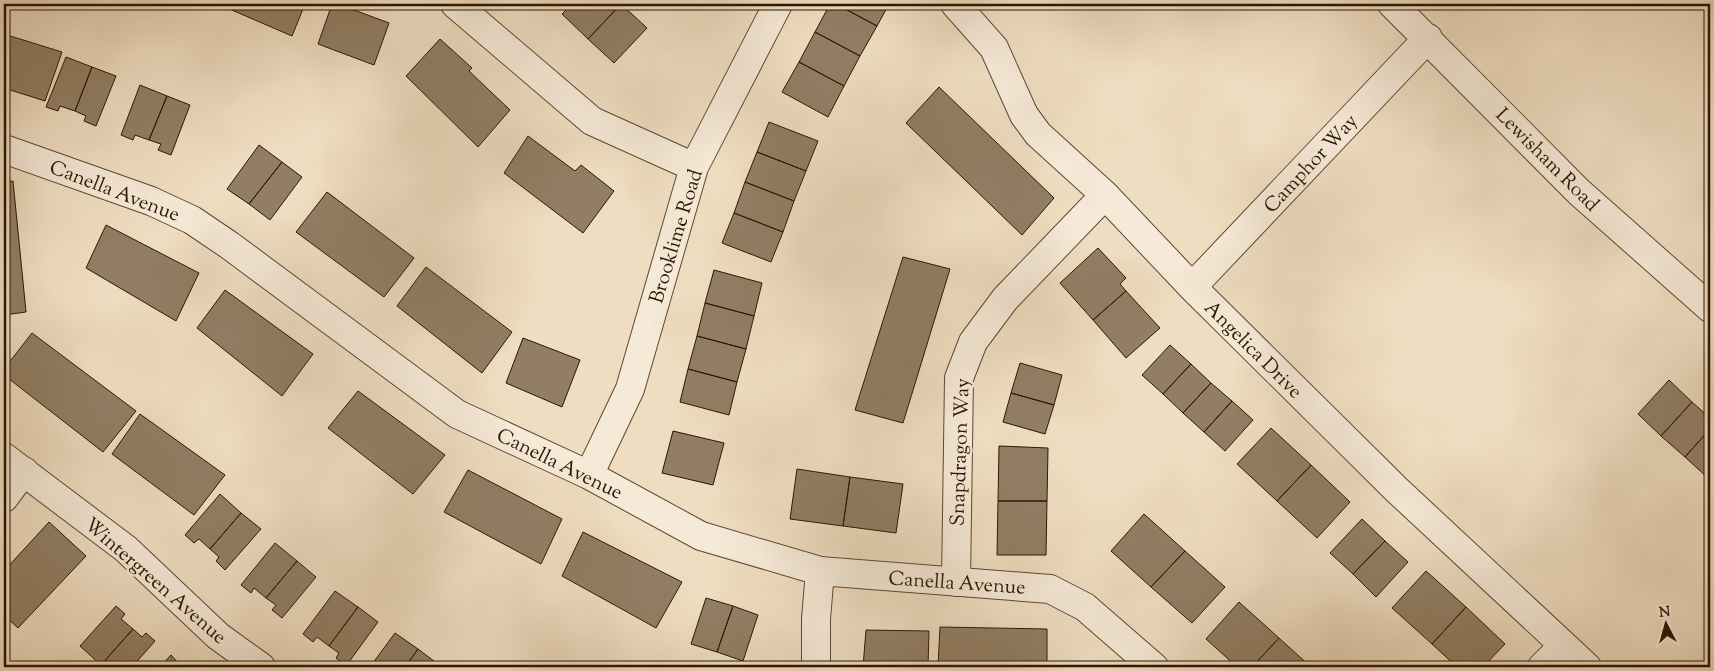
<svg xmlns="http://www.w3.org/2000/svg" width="1714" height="671" viewBox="0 0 1714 671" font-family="'Sorts Mill Goudy',serif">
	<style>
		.building { fill: #917e64; stroke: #2b1700 }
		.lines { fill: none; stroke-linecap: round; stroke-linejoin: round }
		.minor-casing { stroke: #5c4830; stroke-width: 30 }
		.minor { stroke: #f5e9d7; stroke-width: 28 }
		.labels { text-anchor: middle; stroke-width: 4.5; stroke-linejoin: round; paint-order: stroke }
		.street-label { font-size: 20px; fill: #2b1700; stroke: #f5e9d7 }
	</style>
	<rect width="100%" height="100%" fill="#efddc1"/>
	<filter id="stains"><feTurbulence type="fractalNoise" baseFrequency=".004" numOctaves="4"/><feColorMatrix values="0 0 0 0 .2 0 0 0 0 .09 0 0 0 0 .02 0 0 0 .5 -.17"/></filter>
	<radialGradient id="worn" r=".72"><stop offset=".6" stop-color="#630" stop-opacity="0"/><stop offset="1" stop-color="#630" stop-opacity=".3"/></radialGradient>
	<path class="building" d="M218,4h87l-13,32z
		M332,4h6l51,19 -15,42 -56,-21z
		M572,4h49l-33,35 -26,-25z
		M621,4l26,24 -33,35 -26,-24z
		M830,4h6l41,22 -17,30 -45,-24z
		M836,4h53l-12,22z
		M815,32l45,24 -16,30 -45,-24z
		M4,34l58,18 -17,49 -41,-13z
		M440,39l32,29 -3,3 41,39 -32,37 -72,-71z
		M66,57l26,10 -17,44 -15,-5 -2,5 -12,-4z
		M799,62l45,24 -16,31 -46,-25z
		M92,67l24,9 -20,50 -12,-5 2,-5 -11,-5z
		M140,85l27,11 -18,44 -14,-5 -2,5 -12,-5z
		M939,87l115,111 -32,37 -116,-112z
		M167,96l23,9 -19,50 -13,-5 3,-6 -12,-4z
		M769,122l49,19 -12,30 -49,-19z
		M528,136l47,35 6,-6 33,26 -31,42 -79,-60z
		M259,145l23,17 -33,42 -22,-15z
		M757,152l49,19 -12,30 -49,-19z
		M282,162l20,15 -32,43 -21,-16z
		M13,181l13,131 -22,3v-133z
		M745,182l49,19 -11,31 -49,-19z
		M327,192l87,66 -30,39 -88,-65z
		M734,213l49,19 -12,30 -49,-19z
		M106,225l93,48 -23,48 -90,-53z
		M1098,248l28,30 -6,6 6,7 -33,29 -33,-37z
		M903,257l47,12 -47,154 -48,-13z
		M426,267l86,65 -30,41 -85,-67z
		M714,270l48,13 -8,33 -49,-13z
		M225,290l88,64 -31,42 -85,-68z
		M1126,291l34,37 -34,30 -33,-38z
		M705,303l49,13 -8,33 -49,-13z
		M32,333l104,78 -33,41 -99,-77v-6z
		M697,336l49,13 -9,33 -49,-13z
		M523,338l57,22 -18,47 -56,-24z
		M1170,345l21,19 -28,30 -21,-19z
		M1020,363l42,12 -8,30 -43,-12z
		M1191,364l20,19 -28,30 -20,-19z
		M688,369l49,13 -8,33 -49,-13z
		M1669,380l23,22 -31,34 -23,-22z
		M1211,383l21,18 -28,31 -21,-19z
		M358,391l87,64 -32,39 -85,-66z
		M1011,393l43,12 -9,29 -42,-12z
		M1232,401l21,19 -28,31 -21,-19z
		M1692,402l18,16v11l-25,28 -24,-21z
		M140,414l85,61 -31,40 -82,-61z
		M1271,428l40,37 -34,36 -40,-37z
		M1710,429v48l-1,2 -24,-22z
		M673,431l51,12 -11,42 -51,-12z
		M999,446l49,2 -1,53h-49z
		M1311,465l39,37 -33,36 -40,-37z
		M797,469l53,8 -7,49 -53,-7z
		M468,470l94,49 -21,45 -97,-52z
		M850,477l53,7 -7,49 -53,-7z
		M220,494l21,19 -31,36 -11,-10 -5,4 -9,-8z
		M998,501h49l-1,54h-49z
		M241,513l20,16 -36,41 -9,-9 3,-4 -9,-8z
		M1144,514l41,37 -34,36 -40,-36z
		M1362,519l23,22 -32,33 -23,-21z
		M49,522l37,34 -68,72 -14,-13v-44z
		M583,532l99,50 -26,46 -94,-52z
		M1385,541l23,21 -32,35 -23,-23z
		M275,543l22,18 -31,37 -12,-10 -3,5 -10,-8z
		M1185,551l40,36 -33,36 -41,-36z
		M297,561l19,16 -34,41 -10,-8 4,-5 -10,-7z
		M1426,571l40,36 -34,37 -40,-36z
		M335,591l23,16 -29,39 -12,-9 -4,5 -10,-8z
		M706,598l27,8 -16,46 -26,-8z
		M1239,602l40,36 -27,29h-15l-31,-28z
		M116,606l9,8 -4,5 12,10 -32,36 -21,-19z
		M733,606l25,9 -15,46 -26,-9z
		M358,607l20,15 -32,44 -10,-8 3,-5 -10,-7z
		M1466,607l39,37 -22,23h-26l-25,-23z
		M940,627l107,2v38h-109z
		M133,629l9,8 4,-4 9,8 -23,26h-28l-3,-2z
		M866,630l63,1 -1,36h-65z
		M395,633l23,16 -13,18h-35z
		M1279,638l32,29h-59z
		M418,649l20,15 -2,3h-31z
		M171,655l9,10 -2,2h-18z"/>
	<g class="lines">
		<g class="minor-casing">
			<path id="minor" d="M455,4l137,117 102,46
				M955,4l39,44 30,67 14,19 67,61 87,92 205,203 190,177
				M1392,4l187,188 131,116
				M4,149l147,52 41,19 37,25 228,169 132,61 112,61 119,35 230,18 35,18 69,60
				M1192,287l236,-249
				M4,457l122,92 92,87 43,31
				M589,475l41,-86 64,-222 84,-163
				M4,498l20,-27
				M956,582l3,-204 14,-36 32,-43 100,-104
				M816,667v-48l4,-48
				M1542,667l21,-21"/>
		</g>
		<use href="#minor" class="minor"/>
	</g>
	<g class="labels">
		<g class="street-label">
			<text transform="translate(1548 159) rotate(45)" y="7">Lewisham Road</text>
			<text transform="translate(1310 163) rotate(-47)" y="7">Camphor Way</text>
			<text transform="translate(115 190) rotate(21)" y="7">Canella Avenue</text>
			<text transform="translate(675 236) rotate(-73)" y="7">Brooklime Road</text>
			<text transform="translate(1254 349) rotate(45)" y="7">Angelica Drive</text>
			<text transform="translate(959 452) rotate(-88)" y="7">Snapdragon Way</text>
			<text transform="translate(560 463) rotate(26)" y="7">Canella Avenue</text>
			<text transform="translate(156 580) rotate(41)" y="7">Wintergreen Avenue</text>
			<text transform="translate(957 582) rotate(4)" y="7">Canella Avenue</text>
		</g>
	</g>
	<rect width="1714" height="671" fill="none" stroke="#efddc1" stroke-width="20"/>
	<rect x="5" y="5" width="1704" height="661" fill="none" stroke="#2b1700" stroke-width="2.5"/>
	<rect x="10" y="10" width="1694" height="651" fill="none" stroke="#2b1700"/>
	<g transform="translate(1666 624) rotate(354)" stroke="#f5e9d7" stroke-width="4" paint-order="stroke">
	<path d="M0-4L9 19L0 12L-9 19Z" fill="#2b1700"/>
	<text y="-8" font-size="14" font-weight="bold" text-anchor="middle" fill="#2b1700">N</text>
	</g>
	<rect width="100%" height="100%" filter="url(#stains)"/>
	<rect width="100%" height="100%" fill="url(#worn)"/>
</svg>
